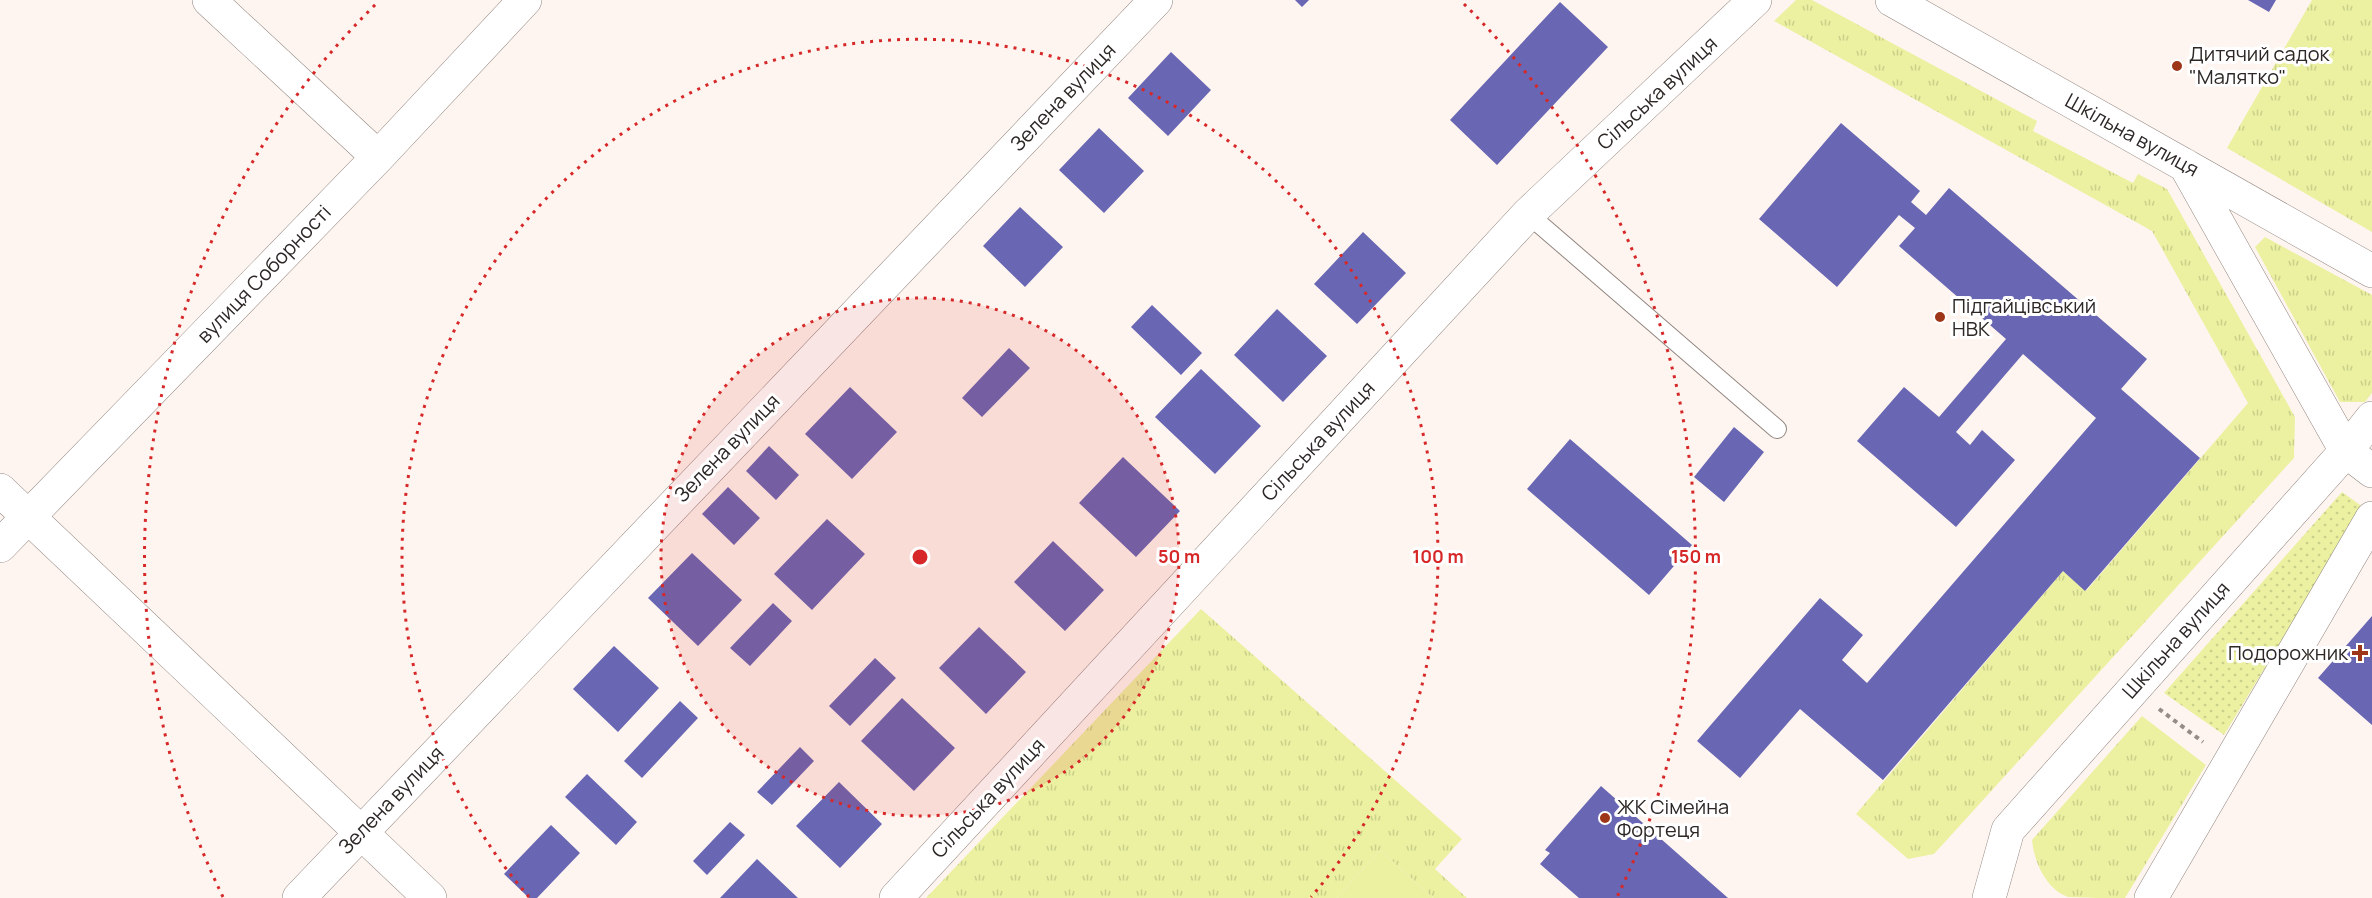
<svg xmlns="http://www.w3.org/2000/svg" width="2372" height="898" viewBox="0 0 2372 898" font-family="Manrope,sans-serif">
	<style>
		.grass { fill: url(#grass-tufts) }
		.park { fill: url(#park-dots) }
		.pitch { fill: #ebf1a1 }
		.building { fill: #6966b3 }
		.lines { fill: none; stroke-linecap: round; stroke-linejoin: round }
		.lane-casing { stroke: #918680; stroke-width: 20 }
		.street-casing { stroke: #918680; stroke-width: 34 }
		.path { stroke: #938c88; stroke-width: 4; stroke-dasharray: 4.5 4.5; stroke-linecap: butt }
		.lane { stroke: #fff; stroke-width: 18 }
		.street { stroke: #fff; stroke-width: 33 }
		.ring { fill: none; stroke: #d62828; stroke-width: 3; stroke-dasharray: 3 6 }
		.poi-dot { fill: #9d3519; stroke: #fff; stroke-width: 2 }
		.labels { text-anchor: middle; stroke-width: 6; stroke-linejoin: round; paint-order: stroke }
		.poi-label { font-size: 20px; fill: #2d2826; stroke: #fff; text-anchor: start }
		.street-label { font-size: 20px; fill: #2d2826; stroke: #fff }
		.centre { fill: #d62828; stroke: #fff; stroke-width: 3 }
		.ring-label { font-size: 18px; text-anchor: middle; font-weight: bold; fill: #d62828; stroke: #fff; stroke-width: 6; stroke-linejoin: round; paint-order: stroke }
	</style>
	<defs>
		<pattern id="grass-tufts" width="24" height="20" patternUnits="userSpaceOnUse" patternTransform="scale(1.5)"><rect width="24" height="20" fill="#ebf1a1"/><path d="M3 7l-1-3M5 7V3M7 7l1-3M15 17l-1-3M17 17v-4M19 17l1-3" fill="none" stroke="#cacf8a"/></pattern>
		<pattern id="park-dots" width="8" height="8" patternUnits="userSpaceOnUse" patternTransform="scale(1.5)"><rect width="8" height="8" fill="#ebf1a1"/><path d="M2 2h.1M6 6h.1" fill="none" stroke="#cacf8a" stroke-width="1.8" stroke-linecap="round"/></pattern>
	</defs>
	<rect width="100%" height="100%" fill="#fff5f0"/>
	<path class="grass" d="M1796,0h16l225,121 -4,10 100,52 5,-9 29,15 128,228 -1,41 -360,396 -26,5 -52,-45 207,-243 23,20 162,-188 -96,-172 -378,-210z
		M2312,0h60v232l-145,-84z
		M2265,237l107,58v98l-7,9h-25l-85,-155z
		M1201,609l261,230 -27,30 32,29h-34l-53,-48 -43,48h-411z
		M2142,716l64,49 -81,133c-12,0 -47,0 -57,-1 -22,-8 -34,-35 -36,-57z"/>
	<path class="park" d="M2342,492l21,15 -139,228 -60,-42z"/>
	<path class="pitch" d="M1380,850l53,48h-96z"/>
	<path class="building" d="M1295,0h14l-7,7z
		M2248,0h28l-7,12z
		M1560,2l48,45 -111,118 -47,-45z
		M1171,52l40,38 -43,46 -40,-38z
		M1841,123l79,68 -9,11 15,13 23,-27 198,171 -26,30 79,69 -115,133 -22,-20 -180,209 -83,-71 -60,69 -43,-37 123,-143 43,37 -21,25 25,23 229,-265 -73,-64 -67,78 14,13 12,-15 33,30 -59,67 -99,-86 47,-54 35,30 67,-78 -107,-93 16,-18 -16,-13 -62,72 -78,-68z
		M1099,128l45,43 -40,42 -45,-43z
		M1020,207l43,40 -38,40 -42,-41z
		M1363,232l43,41 -49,51 -43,-40z
		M1152,305l50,48 -21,22 -50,-48z
		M1277,309l50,47 -44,46 -49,-47z
		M1009,348l21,20 -48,49 -20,-19z
		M1201,369l60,57 -46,48 -60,-57z
		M850,387l47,45 -45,47 -47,-45z
		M1734,427l30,25 -40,50 -30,-25z
		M1570,439l122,106 -43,50 -122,-106z
		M769,446l30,29 -23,25 -30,-29z
		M1123,457l57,54 -44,46 -57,-54z
		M728,487l32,31 -26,27 -32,-31z
		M827,519l38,35 -53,56 -38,-36z
		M1053,541l51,49 -39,41 -51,-49z
		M692,553l50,47 -44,46 -50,-48z
		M773,603l19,18 -42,45 -20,-18z
		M2372,616v109l-54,-47z
		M979,627l47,45 -40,42 -47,-46z
		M614,646l45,42 -41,44 -45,-43z
		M875,658l21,20 -46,48 -21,-20z
		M902,698l53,50 -41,43 -53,-50z
		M680,701l18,17 -56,60 -18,-17z
		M800,747l14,14 -42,44 -15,-13z
		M587,774l50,48 -21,23 -51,-48z
		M839,782l43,42 -42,44 -44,-42z
		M1601,786l127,112h-149l-39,-34 10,-11 -5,-3z
		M730,822l15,13 -38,40 -14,-14z
		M551,825l29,28 -43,45h-8l-25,-24z
		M757,859l41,39h-78z"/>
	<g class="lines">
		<g class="lane-casing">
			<path id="lane" d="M1528,214l249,215"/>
		</g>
		<g class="street-casing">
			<path id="street" d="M209,0l169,157
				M1892,0l480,271
				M2185,165l161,286 26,20
				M0,490l430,408
				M0,546l378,-389 147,-157
				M299,898l857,-898
				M896,898l632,-684 227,-214
				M1989,898l19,-68 338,-379 26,-33
				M2151,898l221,-380"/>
		</g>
		<path class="path" d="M2159,709l44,33"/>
		<use href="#lane" class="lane"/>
		<use href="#street" class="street"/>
	</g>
	<circle cx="920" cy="557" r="259" fill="#d62828" fill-opacity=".12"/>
	<g class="ring">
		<circle cx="920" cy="557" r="259"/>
		<path d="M529 897A518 518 0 1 1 1311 897"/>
		<path d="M223 897A776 776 0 0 1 376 4M1464 4A776 776 0 0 1 1617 897"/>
	</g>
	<g class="poi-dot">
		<circle cx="2177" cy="66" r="6"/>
		<circle cx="1940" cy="317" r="6"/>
		<path d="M2357 644h6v6h6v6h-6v6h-6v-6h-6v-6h6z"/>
		<circle cx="1605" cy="818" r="6"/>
	</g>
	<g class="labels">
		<g class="poi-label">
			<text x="2189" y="61">Дитячий садок<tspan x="2189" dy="23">"Малятко"</tspan></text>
			<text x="1952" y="313">Підгайцівський<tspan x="1952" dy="23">НВК</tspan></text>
			<text x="2348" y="660" text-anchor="end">Подорожник</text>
			<text x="1617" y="814">ЖК Сімейна<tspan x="1617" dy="23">Фортеця</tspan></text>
		</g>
		<g class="street-label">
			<text transform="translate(1657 93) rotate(-43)" y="7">Сільська вулиця</text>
			<text transform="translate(1063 97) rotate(-46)" y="7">Зелена вулиця</text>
			<text transform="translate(2132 135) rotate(29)" y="7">Шкільна вулиця</text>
			<text transform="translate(264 274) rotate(-46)" y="7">вулиця Соборності</text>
			<text transform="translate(1318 441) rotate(-47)" y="7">Сільська вулиця</text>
			<text transform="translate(727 448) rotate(-46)" y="7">Зелена вулиця</text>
			<text transform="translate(2176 640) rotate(-48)" y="7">Шкільна вулиця</text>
			<text transform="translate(988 798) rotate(-47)" y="7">Сільська вулиця</text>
			<text transform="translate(391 800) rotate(-46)" y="7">Зелена вулиця</text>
		</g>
	</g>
	<circle cx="920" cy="557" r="9" class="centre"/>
	<g class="ring-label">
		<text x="1179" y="563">50 m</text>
		<text x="1438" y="563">100 m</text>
		<text x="1696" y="563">150 m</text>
	</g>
</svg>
